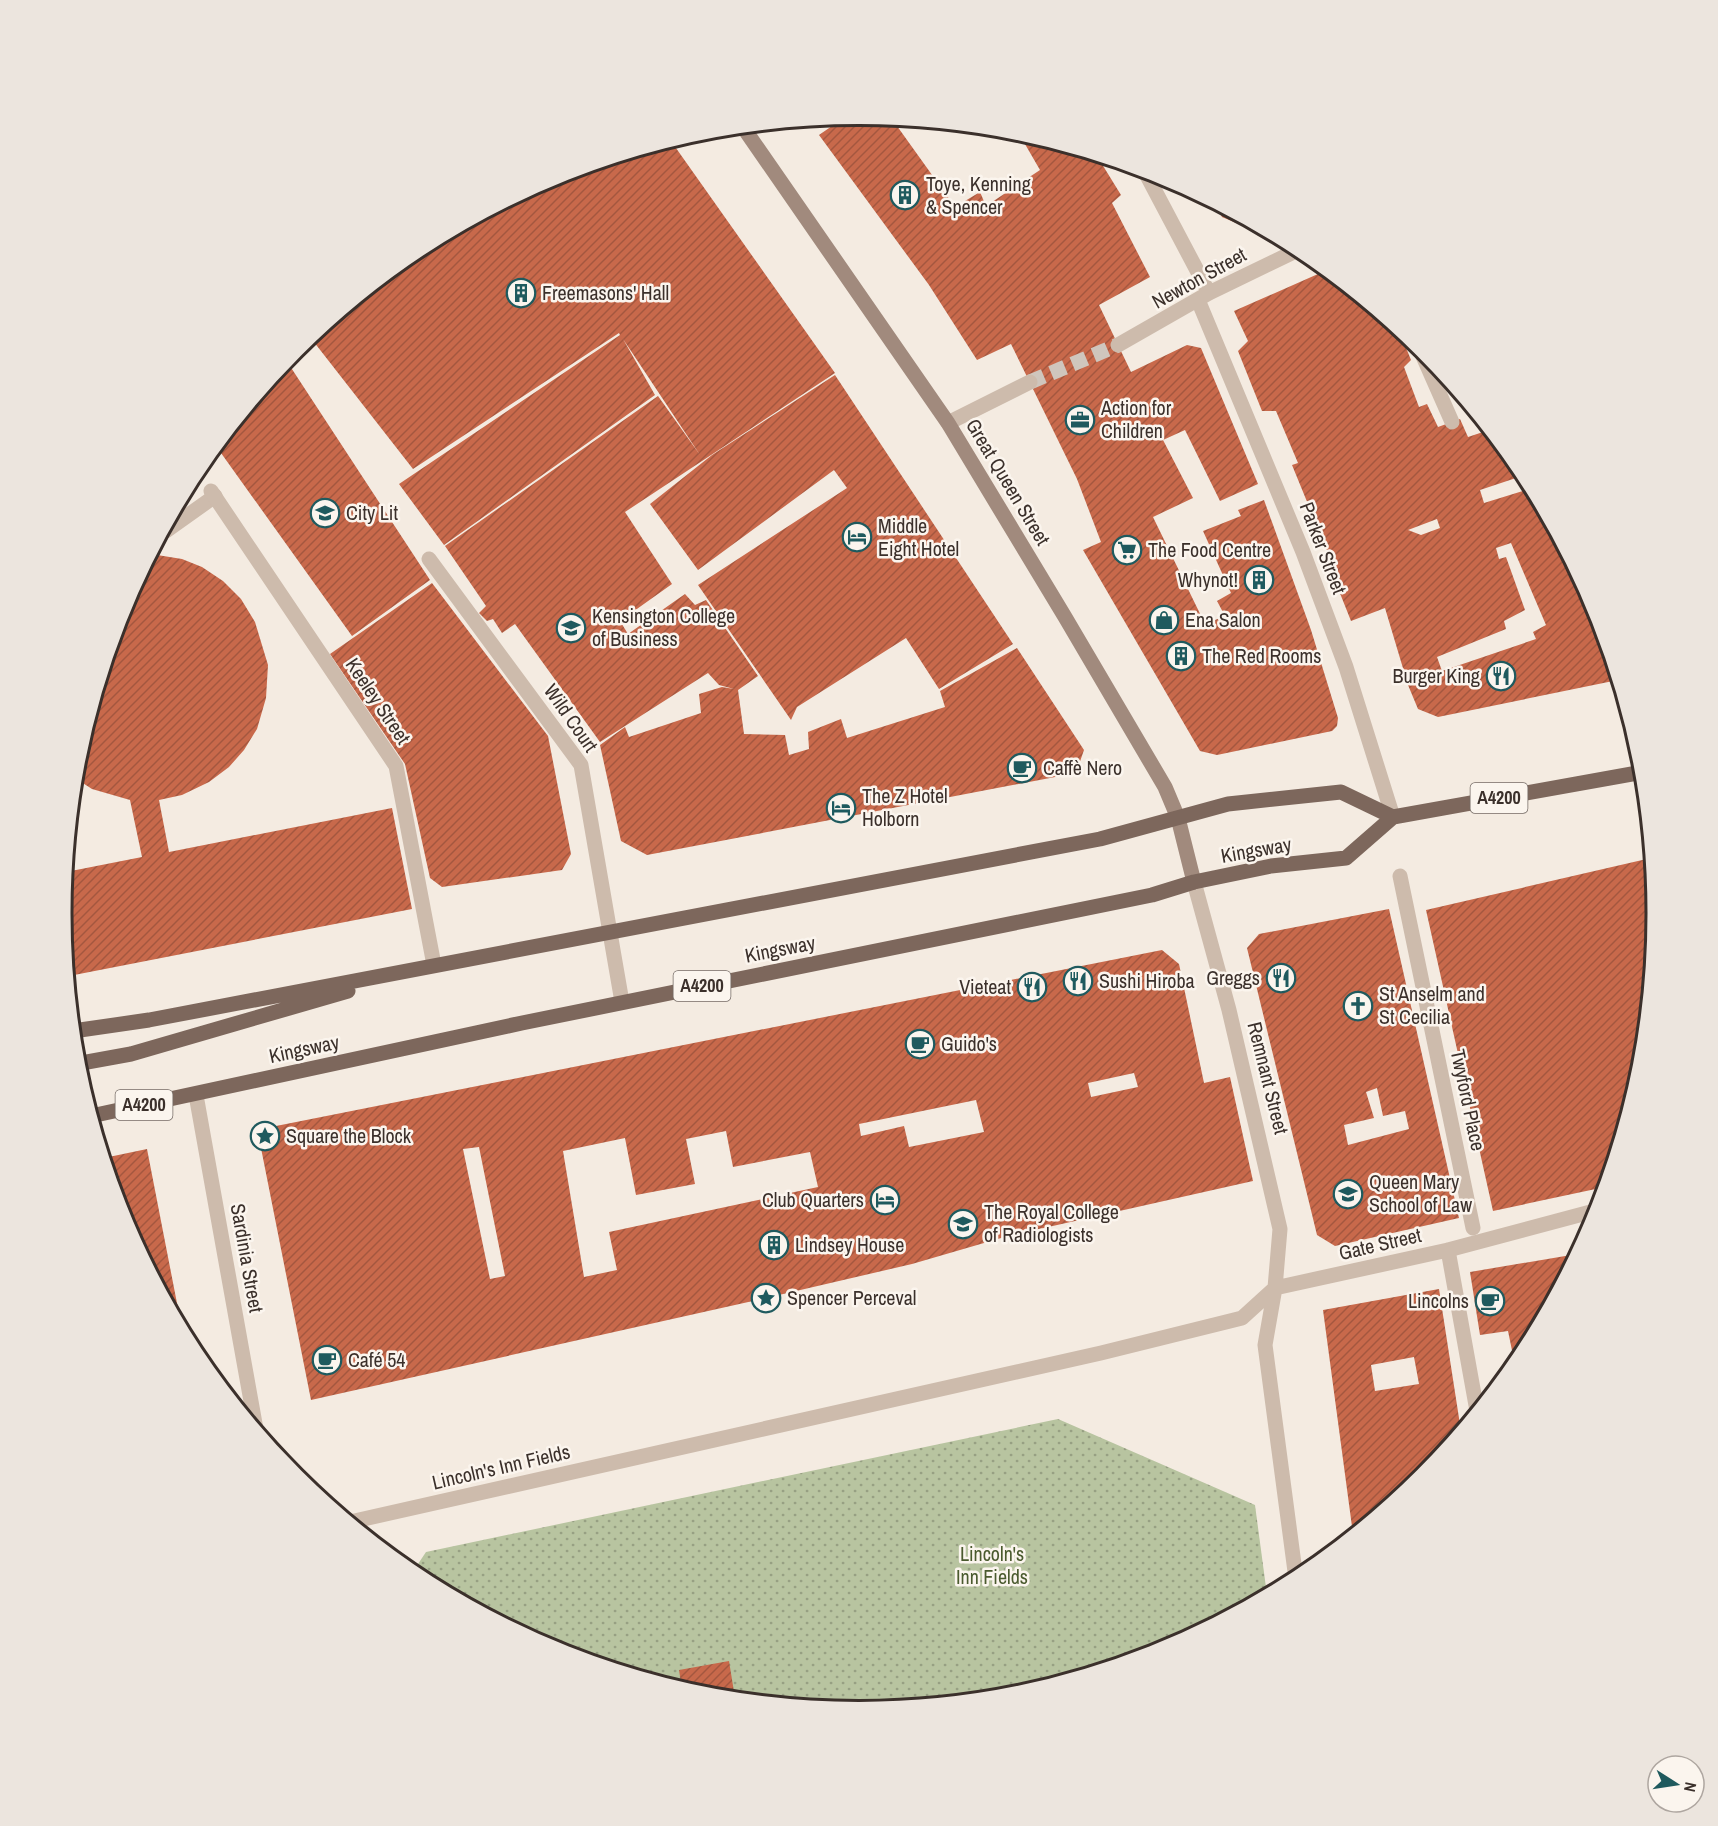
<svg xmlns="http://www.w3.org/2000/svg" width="1718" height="1826" viewBox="0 0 1718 1826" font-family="'Archivo Narrow',sans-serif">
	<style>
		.park { fill: url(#park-dots) }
		.building { fill: url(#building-hatch); fill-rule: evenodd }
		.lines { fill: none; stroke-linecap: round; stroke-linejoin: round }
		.minor-tunnel { stroke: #cfc6bd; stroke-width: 15; stroke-dasharray: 15 8; stroke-linecap: butt }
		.service { stroke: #cdbbac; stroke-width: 15 }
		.pedestrian { stroke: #cdbbac; stroke-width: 15 }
		.minor { stroke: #cdbbac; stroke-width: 15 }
		.secondary { stroke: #a18a7d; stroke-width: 15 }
		.primary { stroke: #7d675c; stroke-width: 15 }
		.labels { text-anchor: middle; stroke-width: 5; stroke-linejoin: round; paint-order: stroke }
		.shield { fill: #fbf5ee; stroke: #756b66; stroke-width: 1.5 }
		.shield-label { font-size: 18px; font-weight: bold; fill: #3b302b }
		.poi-label { font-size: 20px; fill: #3b302b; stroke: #fbf5ee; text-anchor: start }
		.street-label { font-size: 20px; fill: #3b302b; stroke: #fbf5ee }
		.park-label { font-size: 20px; fill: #4a5a2e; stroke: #fbf5ee }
		.rim { fill: none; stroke: #3b302b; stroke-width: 3 }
	</style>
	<defs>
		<pattern id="park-dots" width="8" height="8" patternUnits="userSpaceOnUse" patternTransform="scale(1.5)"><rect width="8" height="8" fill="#b8c4a0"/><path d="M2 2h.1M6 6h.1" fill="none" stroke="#97a083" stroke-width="1.8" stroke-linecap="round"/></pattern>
		<pattern id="building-hatch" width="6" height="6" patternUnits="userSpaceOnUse" patternTransform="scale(1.5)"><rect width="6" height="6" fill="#c8694b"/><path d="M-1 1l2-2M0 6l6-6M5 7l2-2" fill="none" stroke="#a4573f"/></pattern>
	</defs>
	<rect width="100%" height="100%" fill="#f4ebe1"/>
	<path class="park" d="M1058,1419l197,86 12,90 -103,55 -150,45 -155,15 -156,-15 -149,-45 -142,-77 14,-21z"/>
	<path class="building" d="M859,116l33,3 63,88 25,-15 6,14 54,-36 -22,-38 79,24 24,39 -9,8 38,74 -51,28 32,67 56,-27 14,3 57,136 -38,17 -35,-71 -22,10 30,58 -40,19 52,107 20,-8 -8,-15 14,-8 -28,-62 38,-15 -3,-6 26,-10 47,130 27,88 -1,8 -5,5 -115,24 -17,-4 -117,-201 18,-8 -24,-63 -66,-135 -34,16 -48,-75 -110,-150 26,-18z
		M982,128l25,2 -19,7z
		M671,141l164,232 -210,139 47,72 -52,37 8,13 57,-40 10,11 11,-5 52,76 -20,14 6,44 41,1 4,20 20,-6 -1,-17 33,-13 6,19 98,-31 -5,-16 77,-43 67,102 -8,23 -429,82 -26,-14 -21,-96 25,-18 4,10 72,-24 -2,-19 23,-7 12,2 -15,-4 -11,-12 -108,69 -85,-118 -13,9 -9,-14 -6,2 -8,-8 7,-7 -41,-60 213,-150 42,59 -77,-116 32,56 -211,150 -45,-61 221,-149 -1,-2 -206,136 -103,-132 106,-87 138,-74z
		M1213,202l46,25 -6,3 -31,-13z
		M1327,270l71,58 13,32 -7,7 15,40 8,-3 11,23 22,-8 8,18 21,-7 33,40 3,5 -45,15 4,13 48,-15 59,111 -9,3 4,12 11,-4 21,70 -180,37 -20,-8 -10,-24 -23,-77 -34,13 -27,-68h4l-36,-88 6,-2 -22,-52h-14l-24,-60 10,-10 -14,-30zM1437,519l3,9 -19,7 -13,-5zM1511,543l35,82 -13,7 3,7 -94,32 -5,-14 69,-28 -2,-8 21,-11 -19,-53 -7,2 -3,-11z
		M286,360l144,220 -78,56 -136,-190z
		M835,375l178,269 -74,45 -33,-51 -109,69 -6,13 -93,-135 149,-97 -13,-18 -136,100 -48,-66 62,-49z
		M151,554l31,5 20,8 21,14 18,18 14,23 13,43 -2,33 -9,31 -13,21 -15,17 -20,15 -27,13 -23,5 10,52 223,-44 20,101 -343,67 -7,-63 4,-41 76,-15 -12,-57 -38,-11 -17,-11 2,-21 45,-150z
		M432,583l116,153 23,118 -9,16 -120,17 -12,-9 -25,-114 -75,-110z
		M1651,858l5,55 -15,156 -36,118 -112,24 -67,-301z
		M1389,909l70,309 -124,28 -18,-11 -70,-287 12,-14zM1377,1088l6,28 22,-5 4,18 -61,16 -4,-20 30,-7 -8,-26z
		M1162,950l17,14 25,119 26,-6 23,104 -245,55 -96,28 -146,34 -455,102 -51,-257 11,-16zM1134,1073l4,14 -47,10 -3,-14zM976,1100l8,32 -75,15 -5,-21 -43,10 -2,-12zM726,1131l7,36 77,-15 8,35 -209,45 8,38 -33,7 -21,-126 62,-13 11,57 59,-11 -9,-45zM479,1147l26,129 -15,3 -27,-130z
		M147,1149l35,180h-1l-59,-111 -18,-60z
		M1577,1254l-55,102 -7,9 -7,-34 -28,4 -10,-63z
		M1439,1289l22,142 -38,46 -70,57 -30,-224zM1414,1357l5,27 -44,7 -4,-26z
		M729,1661l6,37 -32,-3 -21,-6 -3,-19z"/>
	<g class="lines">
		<path class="minor-tunnel" d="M1030,382l88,-37"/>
		<path class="service" d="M1418,345l34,77
			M166,531l49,-35"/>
		<path class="pedestrian" d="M1400,876l73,352"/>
		<path class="minor" d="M1144,170l65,123
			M1198,300l105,252 43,115 47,150
			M1118,345l91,-52 91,-44
			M948,423l82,-41
			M211,491l185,275 38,199
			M429,559l152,206 41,237
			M1194,882l35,128 51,219 -5,59 -10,57 31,234
			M196,1095l60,334
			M1448,1250l29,161
			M1275,1288l173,-38 150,-40
			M350,1522l751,-169 129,-32 12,-3 33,-30"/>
		<path class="secondary" d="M743,127l205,296 117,194 100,170 13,31 16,64"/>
		<path class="primary" d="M73,1031l76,-11 951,-181 128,-35 113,-12 52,25
			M76,1064l55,-10 217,-63
			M91,1116l431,-93 630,-128 42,-13 77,-16 75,-8 47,-41 250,-45"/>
	</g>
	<defs>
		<g id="building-ring" transform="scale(1.5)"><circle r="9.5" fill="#fbf5ee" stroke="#1f5a5e" stroke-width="1.5"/><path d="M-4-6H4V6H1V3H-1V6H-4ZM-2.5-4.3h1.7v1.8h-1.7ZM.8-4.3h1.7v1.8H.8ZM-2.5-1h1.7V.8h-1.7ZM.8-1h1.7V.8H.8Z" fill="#1f5a5e"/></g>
		<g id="office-ring" transform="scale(1.5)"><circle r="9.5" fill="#fbf5ee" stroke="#1f5a5e" stroke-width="1.5"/><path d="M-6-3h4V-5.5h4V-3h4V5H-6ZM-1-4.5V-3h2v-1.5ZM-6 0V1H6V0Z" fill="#1f5a5e"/></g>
		<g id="university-ring" transform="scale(1.5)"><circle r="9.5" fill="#fbf5ee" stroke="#1f5a5e" stroke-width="1.5"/><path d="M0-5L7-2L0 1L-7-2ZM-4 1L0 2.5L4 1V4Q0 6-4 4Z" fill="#1f5a5e"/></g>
		<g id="hotel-ring" transform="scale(1.5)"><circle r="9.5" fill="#fbf5ee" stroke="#1f5a5e" stroke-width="1.5"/><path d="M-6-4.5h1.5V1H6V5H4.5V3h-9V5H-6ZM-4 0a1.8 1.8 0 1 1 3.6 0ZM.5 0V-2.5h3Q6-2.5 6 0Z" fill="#1f5a5e"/></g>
		<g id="supermarket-ring" transform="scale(1.5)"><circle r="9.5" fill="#fbf5ee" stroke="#1f5a5e" stroke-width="1.5"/><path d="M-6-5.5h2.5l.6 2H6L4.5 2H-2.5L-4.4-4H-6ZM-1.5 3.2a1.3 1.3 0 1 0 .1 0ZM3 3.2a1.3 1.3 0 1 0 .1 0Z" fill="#1f5a5e"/></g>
		<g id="shop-ring" transform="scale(1.5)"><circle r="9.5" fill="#fbf5ee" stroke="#1f5a5e" stroke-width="1.5"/><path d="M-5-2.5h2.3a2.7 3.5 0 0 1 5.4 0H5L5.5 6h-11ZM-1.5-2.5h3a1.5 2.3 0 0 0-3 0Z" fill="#1f5a5e"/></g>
		<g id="restaurant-ring" transform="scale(1.5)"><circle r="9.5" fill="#fbf5ee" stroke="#1f5a5e" stroke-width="1.5"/><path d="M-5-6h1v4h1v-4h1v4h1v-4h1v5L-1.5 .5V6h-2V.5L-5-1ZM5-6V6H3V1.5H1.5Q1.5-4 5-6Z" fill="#1f5a5e"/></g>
		<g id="cafe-ring" transform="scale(1.5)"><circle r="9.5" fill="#fbf5ee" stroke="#1f5a5e" stroke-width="1.5"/><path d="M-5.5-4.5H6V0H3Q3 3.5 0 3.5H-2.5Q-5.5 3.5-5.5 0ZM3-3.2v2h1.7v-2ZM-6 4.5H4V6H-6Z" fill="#1f5a5e"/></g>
		<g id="church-ring" transform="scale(1.5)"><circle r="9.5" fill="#fbf5ee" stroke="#1f5a5e" stroke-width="1.5"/><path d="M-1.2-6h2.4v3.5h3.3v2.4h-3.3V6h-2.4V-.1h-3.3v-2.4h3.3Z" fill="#1f5a5e"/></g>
		<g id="sight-ring" transform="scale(1.5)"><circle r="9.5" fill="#fbf5ee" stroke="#1f5a5e" stroke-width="1.5"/><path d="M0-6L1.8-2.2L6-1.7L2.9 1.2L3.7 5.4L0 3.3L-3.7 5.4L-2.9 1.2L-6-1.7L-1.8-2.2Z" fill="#1f5a5e"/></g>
	</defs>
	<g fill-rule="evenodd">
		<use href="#building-ring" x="905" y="195"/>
		<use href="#building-ring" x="521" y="293"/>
		<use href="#office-ring" x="1080" y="420"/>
		<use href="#university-ring" x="325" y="513"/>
		<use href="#hotel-ring" x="857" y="537"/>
		<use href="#supermarket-ring" x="1127" y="550"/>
		<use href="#building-ring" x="1259" y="580"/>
		<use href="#shop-ring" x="1164" y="620"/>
		<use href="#university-ring" x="571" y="628"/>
		<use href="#building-ring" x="1181" y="656"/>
		<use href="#restaurant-ring" x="1501" y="676"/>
		<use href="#cafe-ring" x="1022" y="768"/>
		<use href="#hotel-ring" x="841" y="808"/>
		<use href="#restaurant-ring" x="1281" y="978"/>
		<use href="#restaurant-ring" x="1078" y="981"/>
		<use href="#restaurant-ring" x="1032" y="987"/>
		<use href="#church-ring" x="1358" y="1006"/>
		<use href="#cafe-ring" x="920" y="1044"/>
		<use href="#sight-ring" x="265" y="1136"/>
		<use href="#university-ring" x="1348" y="1194"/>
		<use href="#hotel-ring" x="885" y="1200"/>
		<use href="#university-ring" x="963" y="1224"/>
		<use href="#building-ring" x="774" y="1245"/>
		<use href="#sight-ring" x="766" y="1298"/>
		<use href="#cafe-ring" x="1490" y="1301"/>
		<use href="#cafe-ring" x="327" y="1360"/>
	</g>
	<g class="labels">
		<g class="shield">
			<rect x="1470.5" y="783" width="57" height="30" rx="4.5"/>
			<rect x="673.5" y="971" width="57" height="30" rx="4.5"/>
			<rect x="115.5" y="1090" width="57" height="30" rx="4.5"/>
		</g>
		<g class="shield-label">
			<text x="1499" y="804">A4200</text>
			<text x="702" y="992">A4200</text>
			<text x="144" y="1111">A4200</text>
		</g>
		<g class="poi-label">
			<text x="926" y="191">Toye, Kenning<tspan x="926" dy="23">&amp; Spencer</tspan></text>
			<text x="542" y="300">Freemasons' Hall</text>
			<text x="1101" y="415">Action for<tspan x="1101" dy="23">Children</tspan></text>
			<text x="346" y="520">City Lit</text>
			<text x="878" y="533">Middle<tspan x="878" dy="23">Eight Hotel</tspan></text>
			<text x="1148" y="557">The Food Centre</text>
			<text x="1238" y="587" text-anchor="end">Whynot!</text>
			<text x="592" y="623">Kensington College<tspan x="592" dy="23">of Business</tspan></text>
			<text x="1185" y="627">Ena Salon</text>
			<text x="1202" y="663">The Red Rooms</text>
			<text x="1480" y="683" text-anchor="end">Burger King</text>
			<text x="1043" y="775">Caffè Nero</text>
			<text x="862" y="803">The Z Hotel<tspan x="862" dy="23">Holborn</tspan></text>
			<text x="1260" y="985" text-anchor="end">Greggs</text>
			<text x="1099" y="988">Sushi Hiroba</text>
			<text x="1011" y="994" text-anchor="end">Vieteat</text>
			<text x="1379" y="1001">St Anselm and<tspan x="1379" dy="23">St Cecilia</tspan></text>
			<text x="941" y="1051">Guido's</text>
			<text x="286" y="1143">Square the Block</text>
			<text x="1369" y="1189">Queen Mary<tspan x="1369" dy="23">School of Law</tspan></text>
			<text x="864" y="1207" text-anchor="end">Club Quarters</text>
			<text x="984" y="1219">The Royal College<tspan x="984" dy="23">of Radiologists</tspan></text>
			<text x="795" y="1252">Lindsey House</text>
			<text x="787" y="1305">Spencer Perceval</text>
			<text x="1469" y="1308" text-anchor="end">Lincolns</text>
			<text x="348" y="1367">Café 54</text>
		</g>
		<g class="street-label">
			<text transform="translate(1199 278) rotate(-29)" y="7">Newton Street</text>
			<text transform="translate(1008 482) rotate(59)" y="7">Great Queen Street</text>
			<text transform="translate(1323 548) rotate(69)" y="7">Parker Street</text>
			<text transform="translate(378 701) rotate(56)" y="7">Keeley Street</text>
			<text transform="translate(571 718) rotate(55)" y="7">Wild Court</text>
			<text transform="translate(1256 850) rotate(-10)" y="7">Kingsway</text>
			<text transform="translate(780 949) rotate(-11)" y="7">Kingsway</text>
			<text transform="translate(304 1049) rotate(-12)" y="7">Kingsway</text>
			<text transform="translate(1268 1078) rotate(76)" y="7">Remnant Street</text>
			<text transform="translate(1468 1100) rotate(78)" y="7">Twyford Place</text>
			<text transform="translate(1380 1244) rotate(-13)" y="7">Gate Street</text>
			<text transform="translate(247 1258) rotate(80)" y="7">Sardinia Street</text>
			<text transform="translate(501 1467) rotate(-13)" y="7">Lincoln's Inn Fields</text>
		</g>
		<g class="park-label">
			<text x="992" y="1561">Lincoln's<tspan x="992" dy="23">Inn Fields</tspan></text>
		</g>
	</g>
	<path d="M0 0H1718V1826H0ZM72 913a787 787 0 1 1 1574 0a787 787 0 1 1-1574 0Z" fill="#ece5de" fill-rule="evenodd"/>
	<path class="rim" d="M72 913a787 787 0 1 1 1574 0a787 787 0 1 1-1574 0Z"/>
	<g transform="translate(1676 1784) rotate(102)"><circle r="28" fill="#fbf5ee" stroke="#aea6a0" stroke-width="1.5"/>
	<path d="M0-4.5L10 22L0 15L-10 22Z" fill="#1f5a5e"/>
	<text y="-9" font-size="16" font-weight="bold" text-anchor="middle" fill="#3b302b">N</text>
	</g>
</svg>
